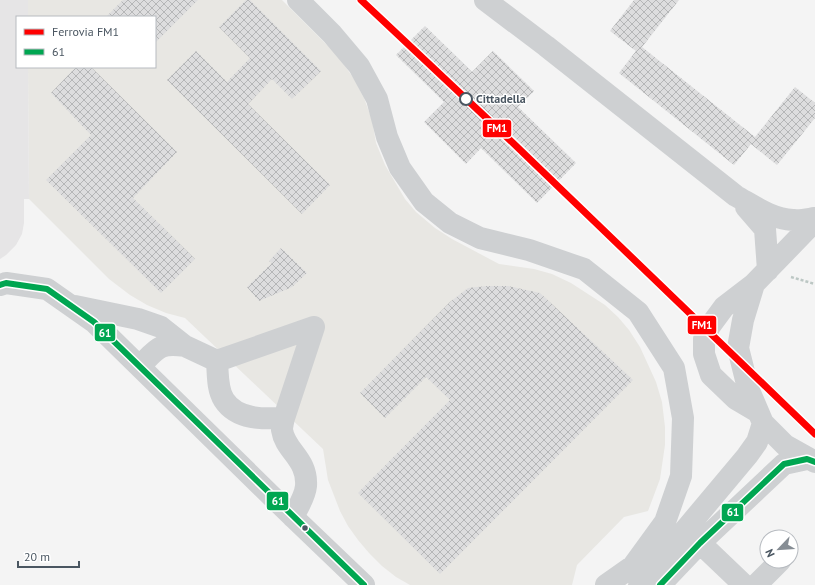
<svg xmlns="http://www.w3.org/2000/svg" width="815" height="585" viewBox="0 0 815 585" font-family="'PT Sans',sans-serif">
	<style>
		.commercial { fill: #e8e7e3 }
		.education { fill: #e6e5e6 }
		.building { fill: url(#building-cross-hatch) }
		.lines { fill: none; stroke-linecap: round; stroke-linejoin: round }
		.path { stroke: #bcc7c4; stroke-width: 2.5; stroke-dasharray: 3 2; stroke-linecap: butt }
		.minor { stroke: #ced0d2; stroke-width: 22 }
		.bus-1-casing { stroke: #fff; stroke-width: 9 }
		.bus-1 { stroke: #00a651; stroke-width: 6 }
		.rail-1-casing { stroke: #fff; stroke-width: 10 }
		.rail-1 { stroke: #f00; stroke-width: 7 }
		.stop-dot { fill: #fff; stroke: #4a5661; stroke-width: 2 }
		.bus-dot { fill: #4a5661; stroke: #fff; stroke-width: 1.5 }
		.labels { text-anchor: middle; stroke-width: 3; stroke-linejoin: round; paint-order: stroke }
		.stop-label { font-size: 12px; font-weight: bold; fill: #4a5661; stroke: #fff; text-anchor: start }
		.line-badge { stroke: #fff; stroke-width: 1.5 }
		.badge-label { font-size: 11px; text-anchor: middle; font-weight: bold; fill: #fff }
	</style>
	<defs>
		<pattern id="building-cross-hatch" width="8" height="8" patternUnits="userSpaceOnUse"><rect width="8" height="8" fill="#ddddde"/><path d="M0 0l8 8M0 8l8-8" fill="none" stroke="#b5b6b7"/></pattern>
	</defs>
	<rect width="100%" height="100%" fill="#f4f4f4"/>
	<path class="commercial" d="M28,0h254l56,56 16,23 10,19 8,22 4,23 9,22 20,34 11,13 19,16 17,11 47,25 35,5 18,5 19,9 34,22 13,12 11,13 11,17 16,35 6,20 3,25v18l-5,34 -12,32 -24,6 -47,48 -5,20h-162l-14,-8 -14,-11 -13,-13 -11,-13 -10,-14 -8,-15 -12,-31 -5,-31 -138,-131 -19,-5 -19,-8 -17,-10 -21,-16 -80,-80 -1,-132h127v-50h-127z"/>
	<path class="education" d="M0,0h28v17h-11v50h11l1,132h-5v24l-2,11 -6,11 -10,10 -6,4z"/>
	<path class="building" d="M123,0h75l-43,43v-26h-49z
		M246,0h4l71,71 -29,28 -20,-20 -24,25 82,81 -28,29 -135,-134 29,-29 31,31 23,-24 -31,-31z
		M634,0h45l-37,47 113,90 40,-50 20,16v15l-38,47 -26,-21 -17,21 -115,-92 17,-22 -26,-20z
		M425,26l47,46 21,-21 41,40 -16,16 58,56 -39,40 -56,-55 -15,16 -42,-42 20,-20 -48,-47z
		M76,67h15l86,85 -44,46 62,61 -34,34 -115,-113 45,-45 -40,-42z
		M281,248l26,25 -15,14 -33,14 -12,-14 25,-24 -3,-2z
		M487,286h21l32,7 93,87 -193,194 -82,-81 92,-93 -24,-23 -41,41 -25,-25 90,-91 18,-14z"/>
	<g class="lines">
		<path class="path" d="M791,277l24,7"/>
		<path class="minor" d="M298,0l34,34 27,32 18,33 10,38 13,31 24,34 26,21 30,15 49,12 55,19 54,43 36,56 9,50 -2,58 -16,46 -32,44 -27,19
			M485,0l61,46 190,150c18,10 36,23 57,24 7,1 15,-1 22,-2
			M746,207l19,22 3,41
			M815,221l-61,63 -11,36 -5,28 10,40 15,35 22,22 30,17
			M754,284l-30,23 -14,19 -6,13v15l7,21 25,24 22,13
			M0,285l6,-2 41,6 47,33 199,195 71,68
			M75,306l63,13 23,8 24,19 32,15 97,-34
			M217,361c1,13 0,28 7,39 13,20 40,19 60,18
			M140,366c17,-17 19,-24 45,-20
			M293,517c5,-10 12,-20 13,-31 2,-27 -21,-35 -24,-56 0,-3 1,-8 2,-12l30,-91
			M700,543l44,42
			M639,585l108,-129 10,-14 6,-19
			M660,585l40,-42 84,-79 23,-5
			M756,585l24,-24"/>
		<g class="bus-1-casing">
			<path id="bus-1" d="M0,285l6,-2 41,6 47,33 270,263
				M660,585l40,-42 84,-79 23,-5 8,3"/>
		</g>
		<use href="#bus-1" class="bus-1"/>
		<g class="rail-1-casing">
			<path id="rail-1" d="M361,0l152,143 302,291"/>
		</g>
		<use href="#rail-1" class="rail-1"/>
	</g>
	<circle class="stop-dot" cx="466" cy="99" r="6"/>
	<circle class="bus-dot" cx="305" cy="528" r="3.5"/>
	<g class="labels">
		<g class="stop-label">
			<text x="476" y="103">Cittadella</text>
		</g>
	</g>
	<g class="line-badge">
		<rect x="482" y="119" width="30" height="19" rx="4" fill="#f00"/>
		<rect x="687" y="315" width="30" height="20" rx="4" fill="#f00"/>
		<rect x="94" y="323" width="22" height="19" rx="4" fill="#00a651"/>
		<rect x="266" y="491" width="23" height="20" rx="4" fill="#00a651"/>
		<rect x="721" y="503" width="23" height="19" rx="4" fill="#00a651"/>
	</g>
	<g class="badge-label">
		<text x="497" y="132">FM1</text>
		<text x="702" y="329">FM1</text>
		<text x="105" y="337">61</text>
		<text x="278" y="505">61</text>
		<text x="733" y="516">61</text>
	</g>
	<rect x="16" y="16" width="140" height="52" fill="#ffffff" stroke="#b7bbc0"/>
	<rect x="24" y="29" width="20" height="6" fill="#ff0000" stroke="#b7bbc0"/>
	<text x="52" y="36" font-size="12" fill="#4a5661">Ferrovia FM1</text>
	<rect x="24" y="49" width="20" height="6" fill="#00a651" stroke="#b7bbc0"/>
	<text x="52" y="56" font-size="12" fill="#4a5661">61</text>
	<g transform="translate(779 549) rotate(245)"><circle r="19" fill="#ffffff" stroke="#b7bbc0"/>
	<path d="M0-3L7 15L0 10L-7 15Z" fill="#868d94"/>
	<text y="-6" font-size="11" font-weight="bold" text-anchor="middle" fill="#4a5661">N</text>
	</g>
	<path d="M18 561v6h61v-6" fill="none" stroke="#4a5661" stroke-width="2"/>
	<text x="24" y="561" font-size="12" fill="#4a5661" stroke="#ffffff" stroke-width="3" paint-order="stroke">20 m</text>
</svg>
